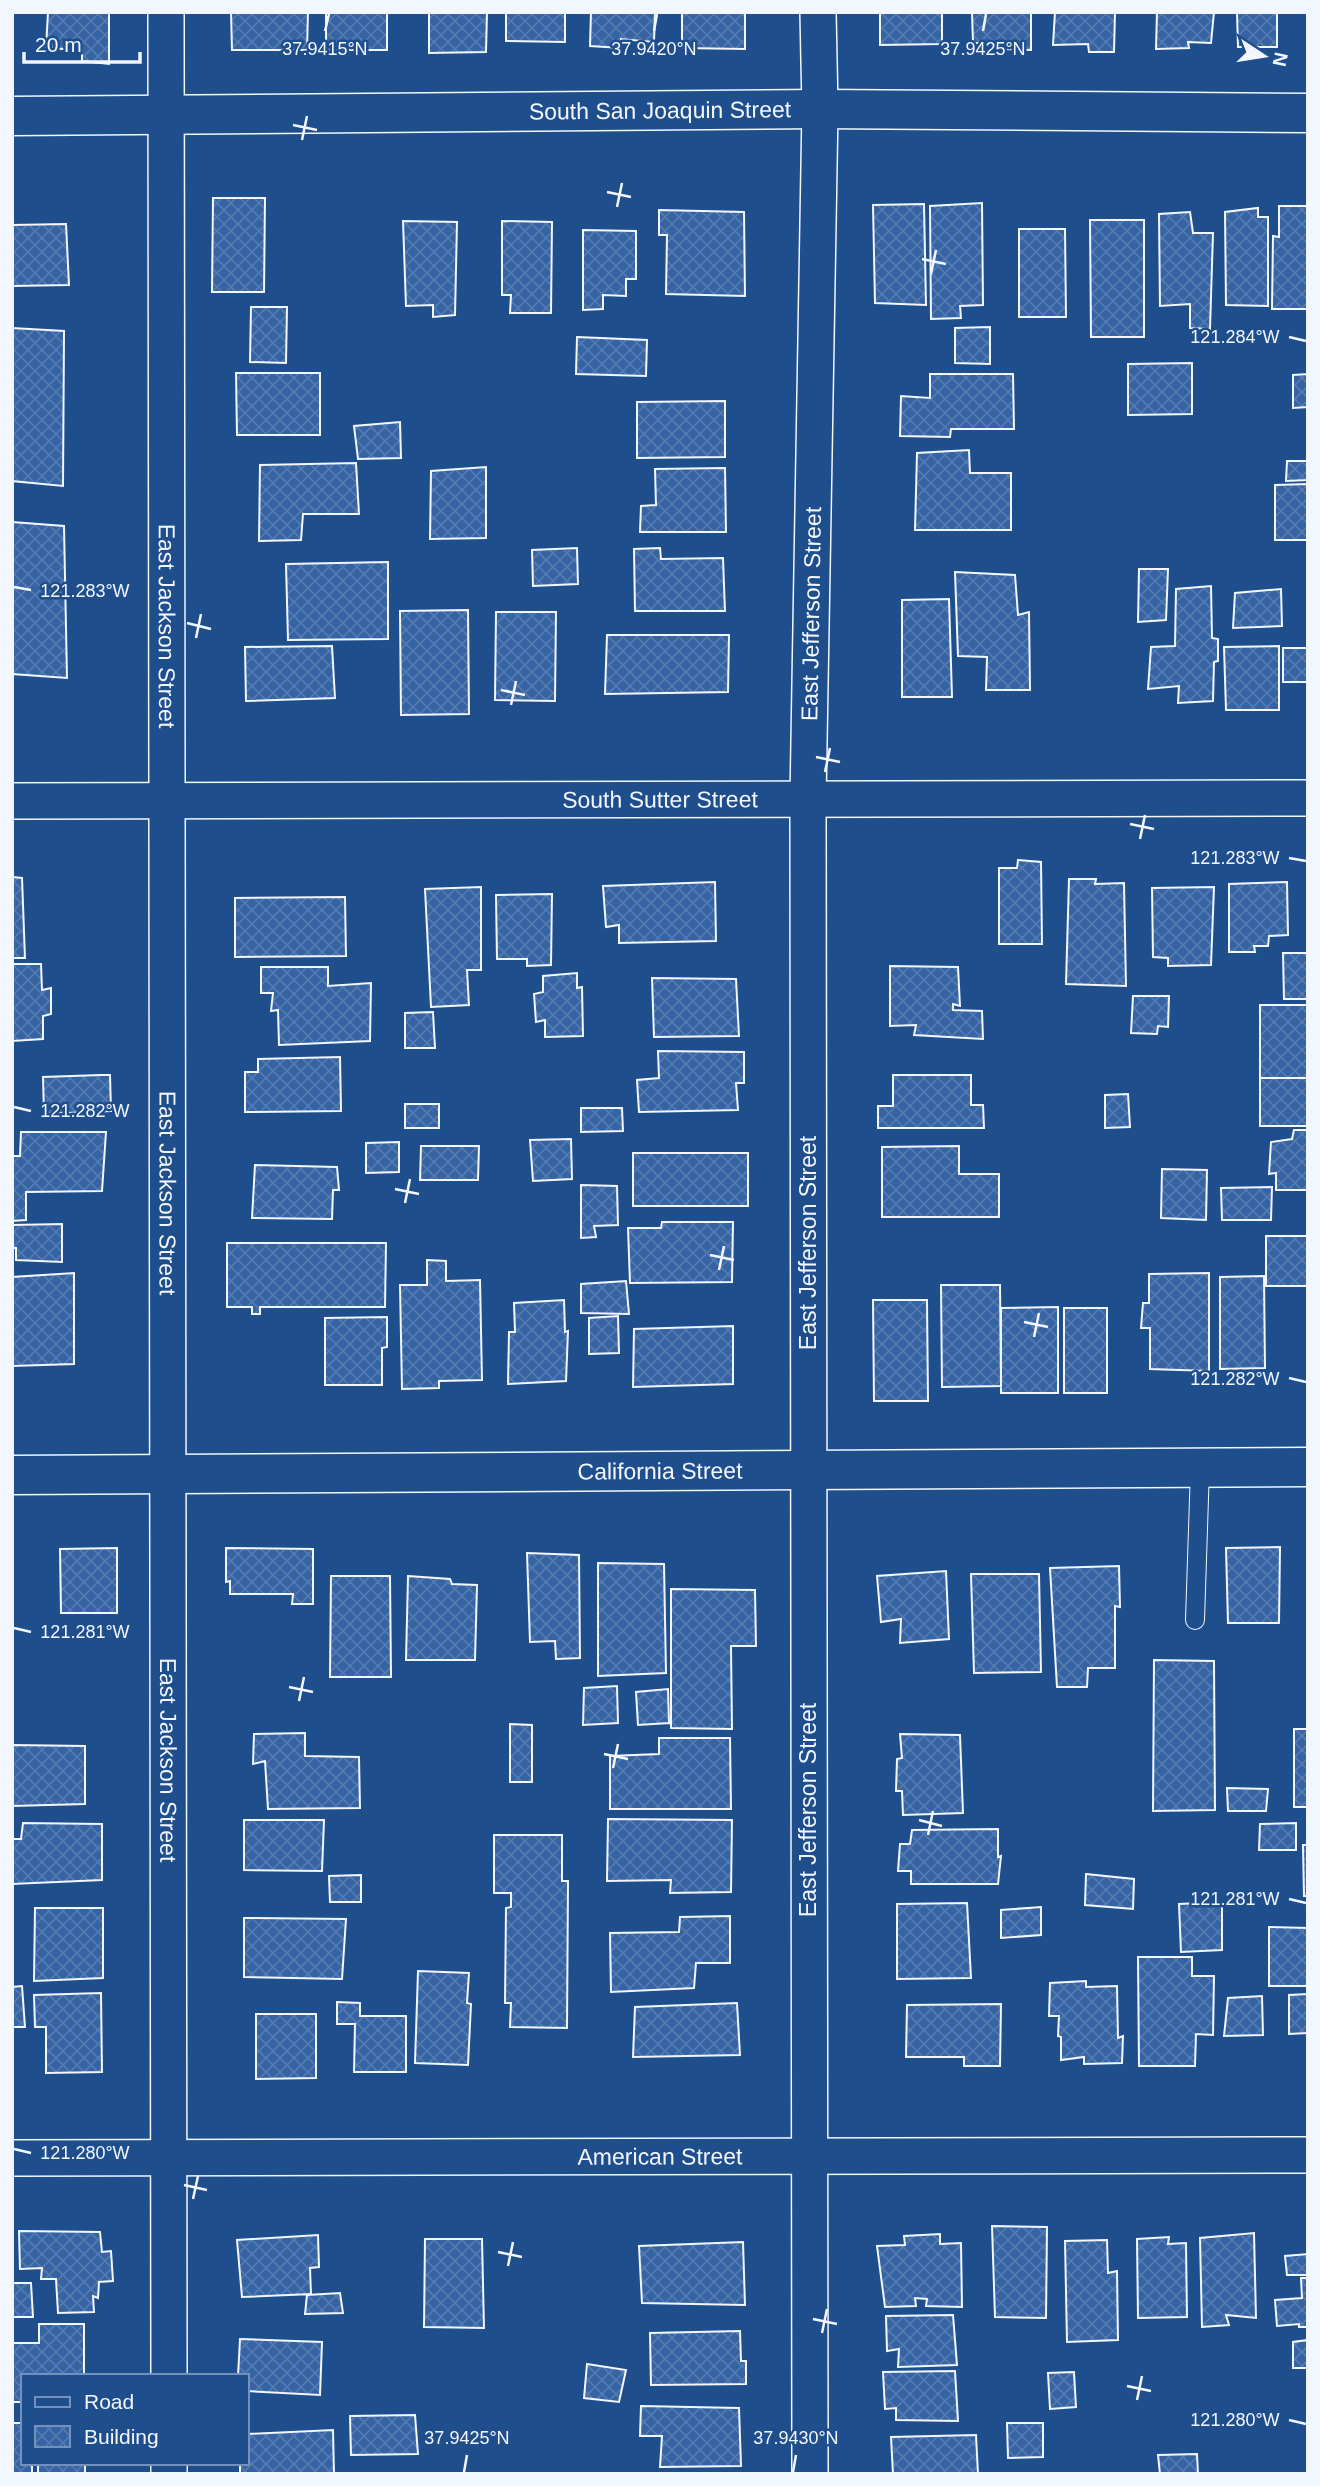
<svg xmlns="http://www.w3.org/2000/svg" width="1320" height="2486" viewBox="0 0 1320 2486" font-family="Arial,sans-serif">
	<style>
		.building { fill: url(#building-cross-hatch); stroke: #f2f6ff; stroke-width: 2 }
		.lines { fill: none; stroke-linecap: round; stroke-linejoin: round }
		.lane-casing { stroke: #f2f6ff; stroke-width: 20 }
		.street-casing { stroke: #f2f6ff; stroke-width: 38 }
		.secondary-casing { stroke: #f2f6ff; stroke-width: 41 }
		.lane { stroke: #1f4e8c; stroke-width: 18 }
		.street { stroke: #1f4e8c; stroke-width: 35 }
		.secondary { stroke: #1f4e8c; stroke-width: 38 }
		.ticks { fill: none; stroke: #f2f6ff; stroke-width: 2.5 }
		.labels { text-anchor: middle; stroke-width: 5; stroke-linejoin: round; paint-order: stroke }
		.street-label { font-size: 23px; fill: #f2f6ff; stroke: #1f4e8c }
		.ticks-label { font-size: 18px; text-anchor: middle; fill: #f2f6ff; stroke: #1f4e8c; stroke-width: 5; stroke-linejoin: round; paint-order: stroke }
	</style>
	<defs>
		<pattern id="building-cross-hatch" width="8" height="8" patternUnits="userSpaceOnUse" patternTransform="scale(1.75)"><rect width="8" height="8" fill="#3563a3"/><path d="M0 0l8 8M0 8l8-8" fill="none" stroke="#537ab1"/></pattern>
	</defs>
	<rect width="100%" height="100%" fill="#1f4e8c"/>
	<path class="building" d="M48,12h61v52l-27,-3v-11l-36,-2z
		M231,12h77l-1,38h-75z
		M326,12h61v38h-61z
		M429,12h58l-1,40 -57,1z
		M506,12h59v30l-59,-1z
		M591,12h64l-1,30 -33,-3v9l-31,-2z
		M682,12h63v37l-63,-1z
		M880,12h62v32l-62,1z
		M972,12h59v38l-30,-1 1,-6h-29z
		M1055,12h60l-1,40h-25l-1,-8 -35,1z
		M1157,12h57l-3,31 -23,-1 1,6 -33,1z
		M1237,12h40v35h-39z
		M213,198h52l-1,94h-52z
		M982,203l1,102 -23,1 1,12 -30,1 -1,-113z
		M924,204l2,101 -51,-2 -2,-98z
		M1279,206h29v103h-36l1,-73 6,1z
		M1258,208v9h10v89l-42,-1 -1,-93z
		M659,210l85,2 1,84 -79,-2 1,-59h-8z
		M1190,212l3,21h20l-3,96 -20,-1v-24l-30,2 -1,-92z
		M1090,220h54v117h-53z
		M403,221l54,1 -2,93 -22,2v-12l-27,1z
		M502,221l50,1 -1,91h-41l1,-18h-9z
		M66,224l3,61 -57,1v-61z
		M1019,229h46l1,88h-47z
		M583,230l53,1v48h-10v17l-23,-1v14l-20,1z
		M251,307h36l-1,56 -36,-1z
		M990,327v37l-35,-1v-35z
		M12,328l52,3 -1,155 -51,-5z
		M577,337l70,3 -1,36 -70,-2z
		M1192,363v51l-64,1v-51z
		M236,373h84v62h-83z
		M930,374h83l1,55h-63l-1,8 -50,-1 1,-40 29,2z
		M1308,374v33l-15,1v-33z
		M725,401v56l-88,1v-56z
		M400,422l1,36 -43,1 -4,-33z
		M969,450l1,23h41v57h-96l2,-77z
		M1287,461h21v19l-22,1z
		M356,463l3,51h-56l-2,26 -42,1 1,-76z
		M486,467v71l-56,1 1,-68z
		M725,468l1,64h-86l1,-26 15,-1 -1,-36z
		M1308,484v56h-33v-55z
		M12,522l52,4 3,152 -55,-4z
		M577,548l1,36 -45,2 -1,-36z
		M660,548l1,11 62,-1 2,53h-90l-1,-62z
		M388,562v77l-100,1 -2,-76z
		M1139,569h29l-2,51 -28,2z
		M955,572l60,3 3,40 11,-3 1,78h-44l1,-33 -29,-1z
		M1211,586l1,52 6,1v22l-4,1 -1,39 -35,2 1,-17 -31,3 3,-42 24,-1 1,-57z
		M1281,589l1,37 -49,2 2,-35z
		M949,599l3,98h-50v-97z
		M468,610l1,104 -68,1 -1,-104z
		M496,612h60l-1,89 -60,-1z
		M607,635h122l-1,57 -123,2z
		M332,646l3,52 -89,3 -1,-54z
		M1279,646v64h-53l-2,-63z
		M1283,648h25v34h-25z
		M1018,860l23,2 1,82h-43v-76h18z
		M12,877l10,1 3,80h-13z
		M1069,879h27l-1,5 29,-1 2,103 -60,-2z
		M715,882l1,59 -97,2v-18l-13,2 -3,-41z
		M1287,882l1,53 -19,1 -1,10h-14l1,6h-26v-68z
		M481,887v83h-14l2,35 -38,2 -6,-118z
		M1214,887l-3,78 -43,1v-8l-15,-1 -1,-69z
		M552,894l-1,71 -24,1v-7h-30l-1,-64z
		M345,897l1,59 -111,1v-59z
		M1283,953h25v46h-24z
		M12,964h29l1,26 9,-2v26l-8,2v23l-31,2z
		M890,966l68,1 2,39 -7,-2v6l29,1 1,28 -69,-4 2,-10 -26,1z
		M261,967h67v19l43,-3 -1,58 -91,4 -1,-35 -7,1 2,-18h-12z
		M577,973v15l5,-1 1,49 -38,1v-17l-9,2 -2,-28 9,-2v-16z
		M652,978l84,1 3,57 -85,1z
		M1133,996h36l-1,31 -10,-1 -1,8 -26,-1z
		M1260,1005h48v73h-48z
		M433,1012l2,36h-30v-35z
		M658,1051l86,1v31h-8l2,27 -99,2 -2,-32 22,-2z
		M340,1057l1,54 -96,1v-40h13v-13z
		M101,1075h9l1,36 -67,3 -1,-37z
		M893,1075h78v30h12l1,23h-106v-22h15z
		M1260,1078h48v48h-48z
		M1128,1094l2,33 -25,1v-33z
		M405,1104h34v24h-34z
		M581,1108h41l1,23 -42,1z
		M1294,1130h14v60h-32v-17l-7,1 2,-32 21,-3z
		M21,1132h85l-4,59 -76,1v28l-14,1v-65h8z
		M571,1139l1,40 -39,2 -3,-41z
		M399,1142v30l-33,1v-30z
		M421,1146h58l-1,34h-58z
		M959,1146v28h40v43h-117v-70z
		M633,1153h115v53h-115z
		M255,1165l82,2 2,23h-6l-1,29 -80,-1z
		M1162,1169l45,1 -1,50 -45,-2z
		M581,1185l36,1 1,39 -24,1 2,11 -15,1z
		M1272,1187l-1,33h-49l-1,-32z
		M662,1222h71l-1,60 -102,1 -2,-55h33z
		M62,1224v38l-46,-2v-12h-4v-23z
		M1266,1236h42v50h-42z
		M227,1243h159l-1,64h-125v7h-8v-7h-25z
		M427,1260l19,1v20l34,-1 2,100 -43,1v7l-37,1 -2,-104h27z
		M74,1273v91l-62,2v-89z
		M1209,1273v98l-59,-2v-41h-9l2,-25h6v-29z
		M1264,1276l1,92 -45,1v-92z
		M626,1281l3,33 -48,-1v-29z
		M941,1285h59l1,101 -59,1z
		M564,1300l1,32 3,-1 -2,50 -58,3 1,-52h6l-1,-29z
		M873,1300h54l1,101h-54z
		M1058,1307v86h-57v-85z
		M1064,1308h43v85h-43z
		M618,1316l1,37 -30,1v-36z
		M387,1317v30l-5,1v37h-57v-67z
		M733,1326v58l-100,3 1,-58z
		M1280,1547l-1,76h-51l-2,-75z
		M117,1548v65h-56l-1,-64z
		M226,1548l87,1v55h-21l1,-10h-63v-13l-4,1z
		M527,1553l52,2 1,103 -24,1 -1,-18 -25,1z
		M598,1563l66,1 2,109 -68,3z
		M1119,1566l1,41 -5,-1v62h-27l-1,19h-30l-7,-119z
		M946,1571l3,68 -49,4 1,-24 -20,3 -4,-46z
		M971,1574h68l2,98 -67,1z
		M331,1576h59l1,101h-61z
		M408,1576l42,3 2,5 25,1 -2,75h-69z
		M671,1589l84,1 1,56h-25l1,83 -61,-1z
		M1154,1660l60,1 1,149 -62,1z
		M617,1686l1,37 -35,2 1,-37z
		M668,1689l1,34 -31,2 -2,-33z
		M510,1724l22,1v57h-22z
		M1294,1729h14v78h-14z
		M305,1733v23l54,1 1,51 -92,1 -3,-48 -12,3 1,-30z
		M900,1734l60,1 3,78 -60,2 -1,-24h-6l1,-32 5,-1z
		M659,1738h71l1,71h-121v-53l49,-2z
		M12,1745l73,1v58l-73,2z
		M1227,1788l41,1 -2,22h-38z
		M608,1819l124,1 -1,72 -61,1 1,-13 -64,1z
		M244,1820h80l-2,51 -78,-1z
		M23,1823l79,1v56l-90,4v-45h9z
		M1296,1823v27h-37l1,-26z
		M998,1829v28l3,-1 -3,28h-87v-13h-13l2,-27h10l2,-14z
		M494,1835h68v46h6l-1,147 -57,-1 1,-24h-6l1,-95 5,-1v-14h-17z
		M1303,1845h5v51h-4z
		M1086,1874l48,5 -1,30 -48,-4z
		M361,1875v27h-31l-1,-26z
		M1222,1902v48l-41,2 -2,-48z
		M967,1903l4,75 -74,1v-75z
		M1041,1907v28l-40,3v-28z
		M35,1908h68v70l-69,3z
		M730,1916v47h-34l-2,25 -83,4 -1,-59 69,-1 1,-15z
		M244,1918l102,1 -4,60 -98,-2z
		M1269,1927l39,1v58h-39z
		M1138,1957h54v19h22l-1,59 -17,-1 -1,32h-56z
		M418,1971l51,2 -2,30 4,1 -3,61 -53,-2z
		M1086,1981v6l31,-1 1,52 5,-2 -1,27 -38,1v-7l-23,3v-23l-3,-1 1,-20h-10l1,-33z
		M22,1986l3,41h-13v-40z
		M101,1993l1,79 -56,1v-46h-11l-1,-32z
		M1308,1994v39l-19,1v-39z
		M1262,1996l1,39 -39,1 4,-38z
		M337,2002l23,1v13h46v56h-52l1,-48h-18z
		M737,2003l3,52 -107,2 2,-50z
		M1001,2004l-1,62h-36v-9h-58l1,-52z
		M256,2014h60v64l-60,1z
		M992,2226l55,1 -1,91 -51,-1z
		M19,2231l81,1 2,20 9,-1 2,30 -14,1 -1,16 -5,-2 1,16 -36,1 -2,-34h-15l1,-11 -22,1z
		M1254,2233l2,85 -30,-3 3,10 -27,2 -2,-89z
		M940,2234v10l21,-1 1,64 -36,-1 1,-7 -12,-1 1,8 -31,1 -8,-61 28,-1 -1,-9z
		M318,2235l1,32 -9,1 1,26 -69,3 -5,-57z
		M1169,2237l-1,7 18,-1 1,74 -49,1 -1,-79z
		M425,2239h57l2,89 -60,-1z
		M1107,2240l1,33 9,-2 1,69 -51,2 -2,-101z
		M743,2242l2,63 -103,-2 -3,-57z
		M1308,2254v21h-21l-2,-19z
		M1301,2278h7v49h-9v-3l-22,2 -2,-26 27,-2z
		M12,2283h19l2,34h-21z
		M340,2293l3,20 -38,1 2,-19z
		M953,2315l4,50 -59,2 1,-18 -12,2 -1,-35z
		M39,2324h45v52h-61v26h-11v-59h27z
		M740,2331l1,30h5v23l-95,1 -1,-52z
		M240,2339l82,3 -2,53 -73,-4v-15h-9z
		M1308,2340v28h-15v-26z
		M587,2364l39,6 -7,32 -35,-4z
		M955,2371l3,50 -62,-1v-12l-11,1 -2,-37z
		M1074,2372l2,35 -26,2 -2,-36z
		M641,2406l98,2 2,58 -81,1 2,-31h-22z
		M415,2415l3,39 -67,1 -1,-39z
		M12,2423h11v40h9v11h-20z
		M1007,2423h36v34l-35,1z
		M333,2430l1,44h-94v-11h7v-29z
		M976,2435l2,39h-85l-2,-37z
		M1197,2454l1,20h-38l-2,-19z
		M38,2463h47v11h-47z"/>
	<g class="lines">
		<g class="lane-casing">
			<path id="lane" d="M1195,1620l5,-152"/>
		</g>
		<g class="street-casing">
			<g id="street">
				<path id="s1" d="M166,12l3,2364"/>
				<path id="s2" d="M12,801l1296,-3"/>
				<path id="s3" d="M12,2158l1296,-3"/>
				<path d="M169,2463v11"/>
				<path id="s4" d="M810,2474l-2,-1675 12,-690 -2,-97"/>
			</g>
		</g>
		<g class="secondary-casing">
			<g id="secondary">
				<path id="s5" d="M12,116l808,-7 488,4"/>
				<path id="s6" d="M12,1475l1296,-8"/>
			</g>
		</g>
		<use href="#lane" class="lane"/>
		<use href="#street" class="street"/>
		<use href="#secondary" class="secondary"/>
	</g>
	<path class="ticks" d="M325,31l4,-17M654,31l3,-17M983,31l3,-17M293,125l24,5M302,140l5,-24M607,192l24,5M617,207l5,-24M922,259l24,5M931,274l5,-24M1289,337l17,4M14,587l17,3M187,623l24,6M196,638l5,-24M501,690l24,5M511,705l5,-24M816,757l24,5M825,772l5,-24M1130,824l24,5M1140,839l5,-24M1289,858l17,3M14,1107l17,4M395,1189l24,5M405,1203l5,-24M710,1255l24,5M719,1270l5,-24M1024,1322l24,5M1034,1337l5,-24M1289,1378l17,4M14,1628l17,4M289,1687l24,5M299,1701l5,-24M604,1754l24,5M613,1768l5,-24M919,1820l23,6M928,1835l5,-24M1289,1899l17,4M14,2149l17,4M184,2185l23,5M193,2199l5,-23M498,2252l24,5M508,2266l5,-24M813,2319l24,5M822,2333l5,-24M1127,2386l24,5M1137,2400l5,-24M1289,2420l17,4M464,2472l3,-17M793,2472l3,-17"/>
	<g class="labels">
		<g class="street-label">
			<text dy="8" stroke="none"><textPath href="#s5" startOffset="648">South San Joaquin Street</textPath></text>
			<text dy="8" stroke="none"><textPath href="#s4" startOffset="1860">East Jefferson Street</textPath></text>
			<text dy="8" stroke="none"><textPath href="#s1" startOffset="614">East Jackson Street</textPath></text>
			<text dy="8" stroke="none"><textPath href="#s2" startOffset="648">South Sutter Street</textPath></text>
			<text dy="8" stroke="none"><textPath href="#s1" startOffset="1181">East Jackson Street</textPath></text>
			<text transform="translate(808 1243) rotate(-90)" y="8">East Jefferson Street</text>
			<text dy="8" stroke="none"><textPath href="#s6" startOffset="648">California Street</textPath></text>
			<text dy="8" stroke="none"><textPath href="#s1" startOffset="1748">East Jackson Street</textPath></text>
			<text transform="translate(808 1810) rotate(-90)" y="8">East Jefferson Street</text>
			<text dy="8" stroke="none"><textPath href="#s3" startOffset="648">American Street</textPath></text>
		</g>
	</g>
	<g class="ticks-label">
		<text x="325" y="55">37.9415°N</text>
		<text x="654" y="55">37.9420°N</text>
		<text x="983" y="55">37.9425°N</text>
		<text x="1235" y="343">121.284°W</text>
		<text x="85" y="597">121.283°W</text>
		<text x="1235" y="864">121.283°W</text>
		<text x="85" y="1117">121.282°W</text>
		<text x="1235" y="1385">121.282°W</text>
		<text x="85" y="1638">121.281°W</text>
		<text x="1235" y="1905">121.281°W</text>
		<text x="85" y="2159">121.280°W</text>
		<text x="1235" y="2426">121.280°W</text>
		<text x="467" y="2444">37.9425°N</text>
		<text x="796" y="2444">37.9430°N</text>
	</g>
	<rect width="1320" height="2486" fill="none" stroke="#f2f6ff" stroke-width="28"/>
	<rect x="21" y="2374" width="228" height="91" fill="#1f4e8c" stroke="#7391ba" stroke-width="2"/>
	<rect x="35" y="2397" width="35" height="10" fill="#1f4e8c" stroke="#7391ba" stroke-width="2"/>
	<text x="84" y="2409" font-size="21" fill="#f2f6ff">Road</text>
	<rect x="35" y="2426" width="35" height="21" fill="url(#building-cross-hatch)" stroke="#7391ba" stroke-width="2"/>
	<text x="84" y="2444" font-size="21" fill="#f2f6ff">Building</text>
	<g transform="translate(1264 56) rotate(102)" stroke="#1f4e8c" stroke-width="5" paint-order="stroke">
	<path d="M0-5L12 26L0 18L-12 26Z" fill="#f2f6ff"/>
	<text y="-10" font-size="19" font-weight="bold" text-anchor="middle" fill="#f2f6ff">N</text>
	</g>
	<path d="M24 52v10h116v-10" fill="none" stroke="#f2f6ff" stroke-width="3.5"/>
	<text x="35" y="52" font-size="21" fill="#f2f6ff" stroke="#1f4e8c" stroke-width="5" paint-order="stroke">20 m</text>
</svg>
